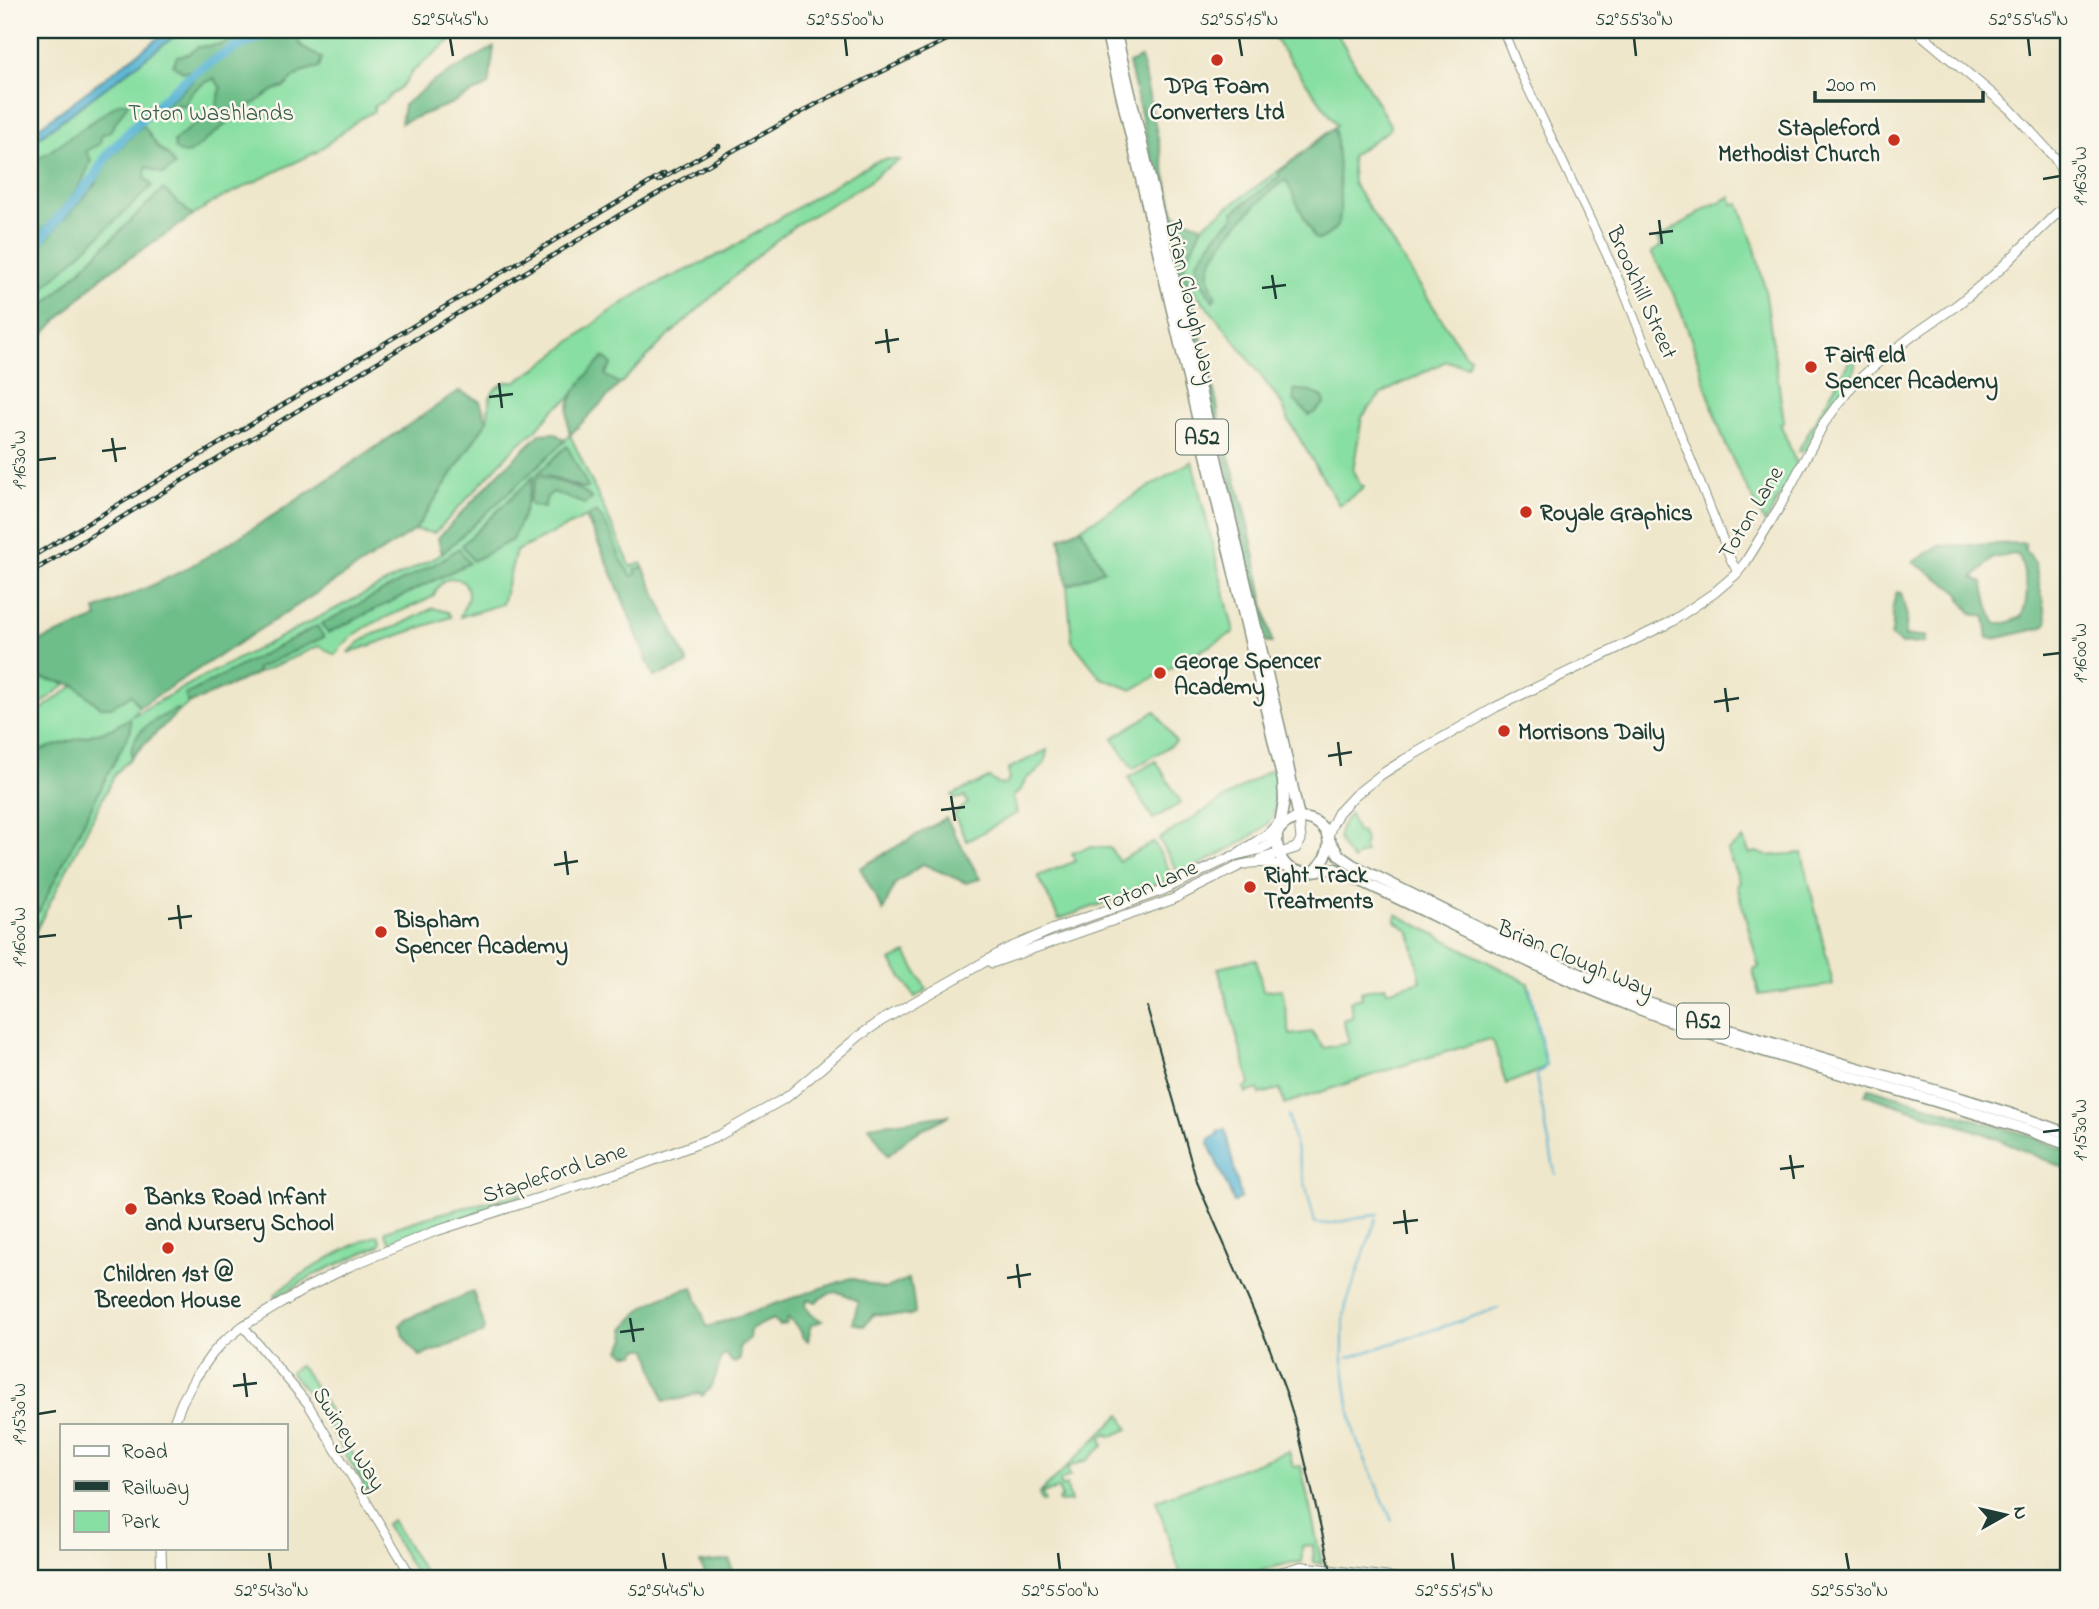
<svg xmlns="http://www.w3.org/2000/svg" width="2099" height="1609" viewBox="0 0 2099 1609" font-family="'Indie Flower',sans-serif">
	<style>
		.green { fill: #88dfa3; stroke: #548e6c; stroke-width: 2 }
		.forest { fill: #6ebe89; stroke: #467e5e; stroke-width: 2; fill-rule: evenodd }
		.water { fill: #55b3d3; stroke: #3a7884; stroke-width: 2 }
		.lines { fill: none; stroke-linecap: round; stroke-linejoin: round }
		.stream { stroke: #55b3d3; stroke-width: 2 }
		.river { stroke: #55b3d3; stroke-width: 10 }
		.tertiary-casing { stroke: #879280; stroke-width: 10 }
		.secondary-casing { stroke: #879280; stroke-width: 11 }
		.trunk-casing { stroke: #879280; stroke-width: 13 }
		.tertiary { stroke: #fff; stroke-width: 8 }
		.secondary { stroke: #fff; stroke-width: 9 }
		.trunk { stroke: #fff; stroke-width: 10 }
		.tram { stroke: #1f3d34; stroke-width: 2 }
		.rail-casing { stroke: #1f3d34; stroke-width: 4.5 }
		.rail { stroke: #fbf7ec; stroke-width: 2; stroke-dasharray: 5; stroke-linecap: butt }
		.ticks { fill: none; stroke: #1f3d34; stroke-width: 2.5 }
		.poi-dot { fill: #c8321e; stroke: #fbf7ec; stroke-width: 2.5 }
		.labels { text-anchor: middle; stroke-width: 5; stroke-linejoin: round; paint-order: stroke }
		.shield { fill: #fbf7ec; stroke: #61756b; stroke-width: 2 }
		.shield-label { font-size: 21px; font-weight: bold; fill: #1f3d34 }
		.poi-label { font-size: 23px; font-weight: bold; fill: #1f3d34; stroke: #fbf7ec; text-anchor: start }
		.park-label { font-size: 23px; fill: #345d4a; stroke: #fbf7ec }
		.street-label { font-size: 23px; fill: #1f3d34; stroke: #fbf7ec }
		.neatline { fill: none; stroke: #1f3d34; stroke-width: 2.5 }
		.ticks-label { font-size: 18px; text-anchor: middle; fill: #1f3d34 }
	</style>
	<rect width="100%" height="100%" fill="#fbf7ec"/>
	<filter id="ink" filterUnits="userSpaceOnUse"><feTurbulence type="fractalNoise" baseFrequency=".0143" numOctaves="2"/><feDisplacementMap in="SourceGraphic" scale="14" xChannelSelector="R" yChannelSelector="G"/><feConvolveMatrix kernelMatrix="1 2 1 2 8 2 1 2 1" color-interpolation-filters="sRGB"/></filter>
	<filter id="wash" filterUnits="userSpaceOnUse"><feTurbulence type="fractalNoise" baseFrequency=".00686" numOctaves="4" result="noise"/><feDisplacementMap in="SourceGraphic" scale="28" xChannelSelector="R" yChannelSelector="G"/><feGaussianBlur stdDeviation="1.57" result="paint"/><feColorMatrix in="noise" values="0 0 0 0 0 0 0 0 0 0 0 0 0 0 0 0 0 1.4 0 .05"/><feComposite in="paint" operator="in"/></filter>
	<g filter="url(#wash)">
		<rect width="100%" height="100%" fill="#efe7cb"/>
		<path class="green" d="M183,30h280l-51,42 -6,10 -23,20 -9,4v5l-16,9 -41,32 -104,50 -112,75 -71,70v-203z
			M1268,30h67l55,95 -1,5 -38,26 2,27 112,172 5,2 -3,9 -21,-5 -65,33 -19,23 -9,54 7,14 4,1 -1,3 -24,16 -50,-84 -7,-17 -53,-71 -41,-49 -4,-18 18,-40 90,-65 45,-36z
			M888,159l12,1 -20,12 -11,10 -75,44 -37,30 -95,86 -42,42 -15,-9 -16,-2 -19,25 -16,11 -19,22 -20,16 -80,86 -20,-3 31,-49 41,-60 3,-24 5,-8 11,-7 10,-1 21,-13 72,-56 37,-23 79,-37 120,-74 32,-17z
			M1730,197l3,7 6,-1 16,45 10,41 19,133 -4,1 17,42 -32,58c-14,-29 -32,-58 -43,-88 -23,-63 -33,-124 -71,-182l11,-7 -4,-7 50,-32z
			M1854,353l3,2 -5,23 -21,24 -26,48 -4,2 -3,-1z
			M570,435l61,132 10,-4 47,101 -34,13 -42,-104 -26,-56 -70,34 -14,53 -42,13c2,-8 8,-14 8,-22 0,-21 -27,-23 -34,1 -33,18 -77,26 -99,59l-16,-9 -131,58 -23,19 -50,51 -85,168v-221l17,-16 28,-20c27,23 24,30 56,9l8,13 -7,9 67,-37 243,-125z
			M1192,461l42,171 -102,58 -31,-12 -29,-37 -5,-55 37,-16 -23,-42z
			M433,608l15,4 3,5 -103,36 12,-11 14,-8 24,-8z
			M36,677l31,6 -37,30v-34z
			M1155,711l21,31 -43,27 -20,-31z
			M1047,750l-2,12 -6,8 -13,9 -6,12 -7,5 4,17 -50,28 -13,-26 14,-12 -3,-6 -10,2 -3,-4 37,-17 10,6 6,1 4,-6 -1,-10z
			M1156,761l25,42 -28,16 -25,-41z
			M1275,767l5,30h-3c-1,8 -2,15 -6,22 -12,19 -69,43 -90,55l-3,-2 -19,-33z
			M1350,814l7,18 4,-1 5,11 -3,4 3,6 -9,4 -4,5c-15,-19 -21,-27 -3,-47z
			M1743,839l7,15 6,-2 11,4 35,-3 31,132 -74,10 -6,-26 6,-2 -22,-82 3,-3 -13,-31z
			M1154,842l16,30 1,7 -112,40 -21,-43 38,-15 -4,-8 17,-6 21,1 9,13z
			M1396,914l132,69 18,83 -12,7 -28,11 -12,-41 -5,-4 -79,24 -126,41 -4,-15 -20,5 -2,-5 -12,4 -2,-6 5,-1 1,-3 -32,-115 9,-2v-1l29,-6 7,32 19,-2 8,46 22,-3 12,16 25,-5 -6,-23 10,-3 -3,-16 12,-3 -1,-6 24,-6 2,5 34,-10 -11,-49 -14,-11z
			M906,953l21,37 -12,7 -24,-36z
			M519,1194l3,1 -2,3 -130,44 -5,-8 1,-3c43,-17 89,-25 133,-37z
			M378,1235l3,7 -1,3 -66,30 -38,23 -1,-3 3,-4c31,-22 64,-43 100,-56z
			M299,1366l5,4 28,45 39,72 -1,2 -5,1 -2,-7 -54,-89 -19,-22z
			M1121,1414l7,15 -18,8 -2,-3 -7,3 2,9 -16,14 -20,8 3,8 -10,4 2,7 4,-2 5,16 -12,1 -1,-3 4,-2 -4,-8 -16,4 3,8 -3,1 -3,-8z
			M1289,1451l4,16 8,-1 21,98 -8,-2 -1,-17 -11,1v16l-12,1 -24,6 -28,10h-56l-26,-79z
			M392,1520l36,59h-9l-33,-55z"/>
		<path class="forest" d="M255,30h47l-7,2c2,15 15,20 27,26l-3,9 -18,5 -17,15 -10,3 -34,23 -50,40 -7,1 -8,-5 -1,-8 27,-22 14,-7 6,-24 -7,-9c-15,5 -25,13 -29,28l-6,-3 -8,6 -14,3 36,-32 -5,-10 -4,1 -11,-7 4,-9 11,-2 10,-7 25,-3z
			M494,47l-5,38 -39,19 -49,19 3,-18 30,-24z
			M1141,58l33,156 28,12 -18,40 33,138 3,24 25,81 27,134h-6l-42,-189 -15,-51 -80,-340z
			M129,102l-19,29 -9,5 -1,8 -14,7 5,9c-9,32 -39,59 -61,83v-78l89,-62z
			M143,125l15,22 10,8 7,11 -12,8 -17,-7 -1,11 7,8 -122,115v-44l65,-72 8,-16 10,-14z
			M1334,128c4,10 8,86 5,94 -3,8 -13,15 -20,18l-5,-2 -28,-58c-19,9 -75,69 -77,90 -1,10 3,19 7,27l-3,4 -13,-22 -4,-16 21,-29 17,-17 -1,-5 46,-35v-5z
			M163,189l30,27 -92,61 -71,70v-28z
			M604,357l8,7 -7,11 15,9 -50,51c-10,-36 11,-53 34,-78z
			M1294,390c10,-1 20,3 29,7l2,6 -11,10 -5,2 -15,-15z
			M459,391l21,10 7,20 -72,109 -276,177 -8,-12 -20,12h-11l-25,-22 -39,-8 -6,2v-34l67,-27 -2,-8c34,-15 69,-28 101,-47 90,-53 176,-114 263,-172z
			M555,433l10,8 -123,113 -4,-16 61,-65 41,-39z
			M567,446l21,41 -2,2 -48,-16z
			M534,476l-11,40 -11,24 -39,21 -11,-16z
			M537,476c18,5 43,9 55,23l-8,5 -31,-12 -6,5 -3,11 -13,-3 -2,-4z
			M596,512c18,16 19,46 36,64l5,-2 -3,-4 9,-3 45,97 -34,13 -42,-104 -25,-56z
			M1081,528l23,42 -37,16 -7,-48z
			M2025,543v7l10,13 12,60 -6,5 -47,11 -6,-1 -3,-21 -13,-3 -10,-13 -3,-9 -46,-30 25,-16zM2014,554l5,2c7,20 12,41 2,61l-14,6h-12l-6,-16 -6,-24 -10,-5 20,-20z
			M459,548l10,15 -141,70 -7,-9 121,-64z
			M1897,592l4,1 6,23 -2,21 20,-1v7l-24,1 -10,-8c5,-17 -2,-27 6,-44z
			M317,626l7,11 -68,32 2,4 -69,31 -4,-9z
			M177,709l2,2 -48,46c-1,-27 25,-38 46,-48z
			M130,718l1,12 -25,48 -67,134 -3,-3 -6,5v-161l81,-24z
			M946,818l34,61 -14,4 -43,-19 -28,20 -12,27 -23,-43z
			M1869,1088l158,47 42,17v18l-86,-37 -108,-35 -10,-4z
			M950,1115l-40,21 -22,20 -19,-30z
			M851,1278l33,11 24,-10 4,10 3,24 -7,3 -34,-2 -10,12 -11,-3 5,-21c-17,-11 -25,-15 -42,0l-8,-3 -3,6 6,9 11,7 -11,4 -3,16 -5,-3 -3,-8 -12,-12 -2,7 -6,1 -7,-7 -21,9 -3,3 1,7 -11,9 1,13 -6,3 -4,-3 -3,-6 -6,3c-4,15 -6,29 -19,39l-3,-3 -18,6 -17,2 -16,-52h-9l-4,5h-9l-6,-4 6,-11 -2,-10c17,-25 41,-35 69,-42l14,40z
			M473,1292l12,36 -2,5 -63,23c-9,-7 -17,-20 -20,-31l4,-5z
			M730,1560l3,19h-27l-6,-16z"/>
		<path class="water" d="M169,30h14l-153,114v-10z
			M1225,1129l16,69 -7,4 -25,-57 1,-6 8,-4 -1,-3z"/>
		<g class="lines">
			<path class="stream" d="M1530,988l16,78 -10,10 19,98
				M1288,1115l27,108 14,1 49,-10
				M1376,1219l-30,86 -3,18v37l6,46 6,30 37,85
				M1348,1358l151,-50"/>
			<path class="river" d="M30,251l64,-74 14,-23 34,-35 42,-38 19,-14 33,-20 43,-17"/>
		</g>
	</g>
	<g filter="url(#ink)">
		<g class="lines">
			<g class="tertiary-casing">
				<path id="tertiary" d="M1503,30l15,37 104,220 109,273 7,13
					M243,1326l65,78 105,175
					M1255,1579l46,-13 106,13
					M1475,1579c26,-6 49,-7 75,0"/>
			</g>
			<g class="secondary-casing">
				<path id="secondary" d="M1916,30l94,79 44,48 15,24
					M1328,837l3,-10 7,-14 17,-18 27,-21 22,-14 92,-53 175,-85 43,-29 21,-18 10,-12 35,-57 44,-83 27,-36 24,-22 40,-31 42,-29 39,-32 62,-61 11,-4
					M1240,852l28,-18 11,-12
					M1261,859l35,-11 5,-8 -2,-22
					M992,963l179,-63 70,-35c18,-5 31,-2 48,3
					M173,1425l9,-23 13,-24 17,-24 11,-12 20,-16 67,-40 40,-20 83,-34 208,-67 79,-30 67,-38 72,-61 22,-15 126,-72 47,-20 109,-39 70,-34 29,-7 9,-6 6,-10
					M161,1548l1,31"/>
			</g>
			<g class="trunk-casing">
				<path id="trunk" d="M1106,30l177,751 1,19 -5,30
					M1115,30l167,707 17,81
					M1329,840l11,16 13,9c96,48 192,97 292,136 139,52 285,82 424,133
					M1315,870c39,-38 -16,-72 -38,-37 -1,20 6,41 30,39 9,-1 18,-4 28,-3 100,45 196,98 299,138 142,55 292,85 435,138"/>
			</g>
			<use href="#tertiary" class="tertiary"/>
			<use href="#secondary" class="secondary"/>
			<use href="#trunk" class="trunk"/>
			<path class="tram" d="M1147,1007l50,175 73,167 17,46 11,36 35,148"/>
			<g class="rail-casing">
				<path id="rail" d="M658,181l61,-35
					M30,558l634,-384
					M30,573l591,-359 197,-111 149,-73"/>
			</g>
			<use href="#rail" class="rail"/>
		</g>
	</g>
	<path class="ticks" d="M450,38l3,18M845,38l2,18M1239,38l3,18M1634,38l2,18M2028,38l2,18M2043,179l17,-3M1659,220l3,24M1649,234l24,-3M1272,275l4,24M1262,288l24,-3M886,329l3,24M875,343l24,-4M499,383l3,25M489,397l24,-3M112,438l4,24M102,451l24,-3M38,460l18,-2M2043,655l17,-2M1725,688l3,24M1714,702l25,-4M1338,742l3,24M1328,756l24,-4M951,796l4,25M941,810l24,-3M565,851l3,24M554,865l24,-4M178,905l3,24M168,919l24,-3M38,937l18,-2M2043,1132l17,-2M1790,1155l4,24M1780,1169l24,-3M1404,1210l3,24M1393,1223l25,-3M1017,1264l3,24M1007,1278l24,-4M630,1318l4,24M620,1332l24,-3M244,1373l3,24M233,1386l24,-3M38,1414l18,-3M269,1553l2,17M663,1553l3,17M1058,1553l2,17M1452,1553l2,17M1846,1553l3,17"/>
	<g class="poi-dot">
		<circle cx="1217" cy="60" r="7"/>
		<circle cx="1894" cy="140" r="7"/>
		<circle cx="1811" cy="367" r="7"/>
		<circle cx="1526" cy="512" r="7"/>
		<circle cx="1160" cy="673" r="7"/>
		<circle cx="1504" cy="731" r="7"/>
		<circle cx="1250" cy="887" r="7"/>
		<circle cx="381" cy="932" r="7"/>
		<circle cx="131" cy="1209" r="7"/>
		<circle cx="168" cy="1248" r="7"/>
	</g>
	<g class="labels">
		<g class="shield">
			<rect x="1176" y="419.5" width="52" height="35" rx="5"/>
			<rect x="1677" y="1003.5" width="52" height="35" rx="5"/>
		</g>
		<g class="shield-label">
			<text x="1202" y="444">A52</text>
			<text x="1703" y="1028">A52</text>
		</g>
		<g class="poi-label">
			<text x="1217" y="93" text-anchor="middle">DPG Foam<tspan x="1217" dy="26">Converters Ltd</tspan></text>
			<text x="1880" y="135" text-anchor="end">Stapleford<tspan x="1880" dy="26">Methodist Church</tspan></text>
			<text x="1825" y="362">Fairfield<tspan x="1825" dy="26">Spencer Academy</tspan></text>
			<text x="1540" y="520">Royale Graphics</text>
			<text x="1174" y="668">George Spencer<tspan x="1174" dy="26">Academy</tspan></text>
			<text x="1518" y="739">Morrisons Daily</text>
			<text x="1264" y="882">Right Track<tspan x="1264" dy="26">Treatments</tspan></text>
			<text x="395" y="927">Bispham<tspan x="395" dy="26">Spencer Academy</tspan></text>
			<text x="145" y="1204">Banks Road Infant<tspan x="145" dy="26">and Nursery School</tspan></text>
			<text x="168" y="1281" text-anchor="middle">Children 1st @<tspan x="168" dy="26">Breedon House</tspan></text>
		</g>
		<g class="park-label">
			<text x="211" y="120">Toton Washlands</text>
		</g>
		<g class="street-label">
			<text transform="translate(1643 292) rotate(66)" y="8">Brookhill Street</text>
			<text transform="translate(1192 302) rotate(77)" y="8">Brian Clough Way</text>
			<text transform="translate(1750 512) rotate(-59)" y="8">Toton Lane</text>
			<text transform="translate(1148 885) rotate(-23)" y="8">Toton Lane</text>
			<text transform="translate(1576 958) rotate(23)" y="8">Brian Clough Way</text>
			<text transform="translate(554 1172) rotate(-18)" y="8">Stapleford Lane</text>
			<text transform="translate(350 1438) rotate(58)" y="8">Swiney Way</text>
		</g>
	</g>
	<rect width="2099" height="1609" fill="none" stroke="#fbf7ec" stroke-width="77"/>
	<rect x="60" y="1424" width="228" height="126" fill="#fbf7ec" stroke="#a3ada2" stroke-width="2"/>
	<rect x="74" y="1446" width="35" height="10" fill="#ffffff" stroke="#a3ada2" stroke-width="2"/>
	<text x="122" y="1458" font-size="21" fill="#1f3d34">Road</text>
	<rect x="74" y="1481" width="35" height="10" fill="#1f3d34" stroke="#a3ada2" stroke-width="2"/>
	<text x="122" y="1494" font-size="21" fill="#1f3d34">Railway</text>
	<rect x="74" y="1511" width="35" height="21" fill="#88dfa3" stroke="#a3ada2" stroke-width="2"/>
	<text x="122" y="1528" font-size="21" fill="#1f3d34">Park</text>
	<g transform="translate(2005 1515) rotate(82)" stroke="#fbf7ec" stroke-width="5" paint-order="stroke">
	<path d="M0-5L12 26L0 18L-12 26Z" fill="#1f3d34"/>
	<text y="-10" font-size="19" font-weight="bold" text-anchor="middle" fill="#1f3d34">N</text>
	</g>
	<path d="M1815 91v10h168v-10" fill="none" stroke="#1f3d34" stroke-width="3.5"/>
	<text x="1826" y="91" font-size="21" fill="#1f3d34" stroke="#fbf7ec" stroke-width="5" paint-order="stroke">200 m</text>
	<rect x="38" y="38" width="2022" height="1532" class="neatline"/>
	<g class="ticks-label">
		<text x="450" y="25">52°54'45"N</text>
		<text x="845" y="25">52°55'00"N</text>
		<text x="1239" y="25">52°55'15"N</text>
		<text x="1634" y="25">52°55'30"N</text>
		<text x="2028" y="25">52°55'45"N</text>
		<text transform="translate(2080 176) rotate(-90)" y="6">1°16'30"W</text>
		<text transform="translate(19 460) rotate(-90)" y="6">1°16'30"W</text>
		<text transform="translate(2080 653) rotate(-90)" y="6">1°16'00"W</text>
		<text transform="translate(19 937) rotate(-90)" y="6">1°16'00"W</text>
		<text transform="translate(2080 1130) rotate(-90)" y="6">1°15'30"W</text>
		<text transform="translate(19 1414) rotate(-90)" y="6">1°15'30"W</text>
		<text x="271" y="1596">52°54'30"N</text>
		<text x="666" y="1596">52°54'45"N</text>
		<text x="1060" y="1596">52°55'00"N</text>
		<text x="1454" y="1596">52°55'15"N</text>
		<text x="1849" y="1596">52°55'30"N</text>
	</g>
</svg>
